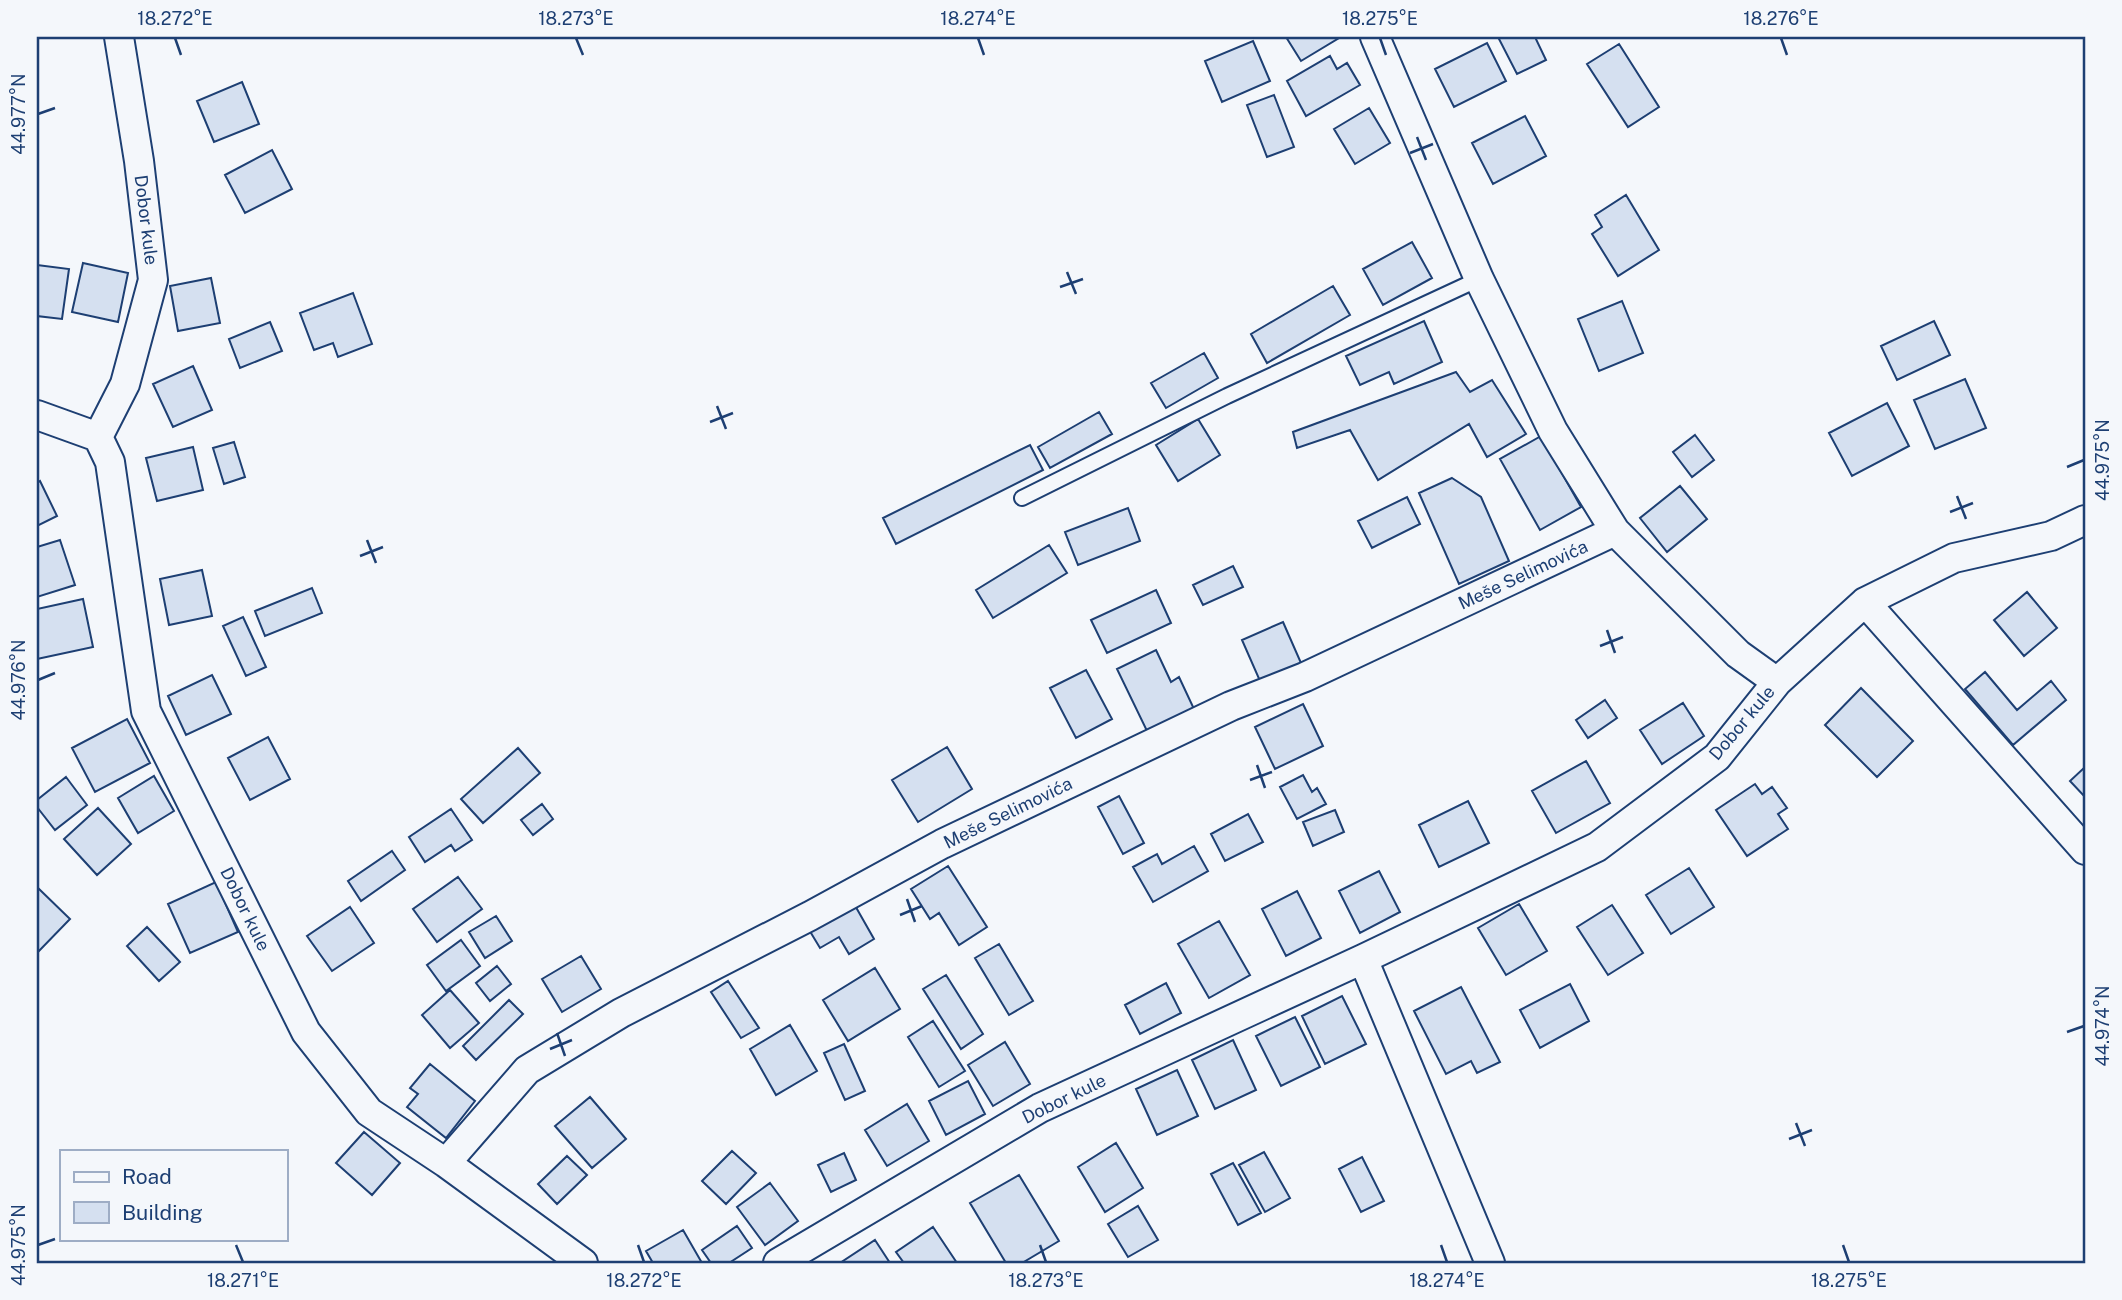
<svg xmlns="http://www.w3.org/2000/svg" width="2122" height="1300" viewBox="0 0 2122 1300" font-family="'Public Sans',sans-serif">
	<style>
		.building { fill: #d5e0f0; stroke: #1d3f73; stroke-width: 2 }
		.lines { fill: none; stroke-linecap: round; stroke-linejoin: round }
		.service-casing { stroke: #1d3f73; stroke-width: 18 }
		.minor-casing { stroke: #1d3f73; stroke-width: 32 }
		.service { stroke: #f4f7fb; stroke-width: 14 }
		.minor { stroke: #f4f7fb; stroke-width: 28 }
		.ticks { fill: none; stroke: #1d3f73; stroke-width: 2.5 }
		.labels { text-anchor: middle; stroke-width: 5; stroke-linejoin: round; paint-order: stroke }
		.street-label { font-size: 18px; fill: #1d3f73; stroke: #f4f7fb }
		.neatline { fill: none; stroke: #1d3f73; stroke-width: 2.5 }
		.ticks-label { font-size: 18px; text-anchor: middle; fill: #1d3f73 }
	</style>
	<rect width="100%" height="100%" fill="#f4f7fb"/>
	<path class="building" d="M1286,37h52l1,1 -38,23z
		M1498,37h37l11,23 -29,14z
		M1253,41l17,40 -48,21 -17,-41z
		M1487,43l19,38 -52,26 -19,-38z
		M1619,44l40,63 -31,20 -41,-63z
		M1330,56l7,13 10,-6 13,22 -54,31 -19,-35z
		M242,82l17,42 -45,18 -17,-41z
		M1274,95l20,52 -27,10 -20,-52z
		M1369,108l21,35 -35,21 -21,-35z
		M1525,116l21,40 -53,28 -21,-41z
		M272,150l20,39 -47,24 -20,-38z
		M1626,195l33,55 -41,26 -26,-42 10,-7 -7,-12z
		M1412,242l20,36 -49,27 -20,-36z
		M83,263l45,10 -10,49 -46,-10z
		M37,265l32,4 -7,50 -25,-3z
		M211,278l9,45 -42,8 -8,-45z
		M1333,286l17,29 -83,48 -16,-29z
		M353,293l19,51 -34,13 -5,-14 -19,7 -14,-37z
		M1622,301l21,52 -44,18 -21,-52z
		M1424,321l18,41 -48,22 -5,-12 -29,13 -14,-29z
		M1934,321l16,34 -53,25 -16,-34z
		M270,322l12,29 -42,17 -11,-29z
		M1204,353l14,25 -52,30 -15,-25z
		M193,366l19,44 -39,17 -20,-43z
		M1456,372l14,20 22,-12 34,54 -39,23 -18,-33 -91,56 -28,-50 -53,18 -4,-16z
		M1965,379l21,49 -51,21 -21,-49z
		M1887,403l22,43 -57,30 -23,-43z
		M1099,412l13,22 -62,34 -12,-21z
		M1198,419l22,36 -42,26 -22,-36z
		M1695,435l19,25 -22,17 -19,-25z
		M1541,436l40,71 -41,23 -40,-71z
		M234,442l11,35 -21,7 -11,-36z
		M1030,445l13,25 -147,74 -13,-26z
		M193,447l10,43 -46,11 -11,-43z
		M1452,478l29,19 28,64 -50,23 -40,-91z
		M40,481l17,35 -20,10v-43z
		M1680,486l27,33 -40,33 -27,-34z
		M1407,497l13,27 -48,24 -14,-27z
		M1128,508l12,33 -62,24 -13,-33z
		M60,540l15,45 -38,12v-50z
		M1049,545l18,28 -74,45 -17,-28z
		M1233,566l10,21 -40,18 -10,-20z
		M202,570l10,46 -43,9 -9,-46z
		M312,588l10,25 -57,23 -10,-25z
		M1156,590l15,33 -64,30 -16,-33z
		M2027,592l30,36 -33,28 -30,-36z
		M83,599l10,48 -56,12v-50z
		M243,617l23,50 -20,9 -23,-50z
		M1283,622l18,41 -41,18 -18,-41z
		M1156,650l15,32 8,-5 15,32 -47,22 -30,-62z
		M1086,670l26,49 -36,19 -26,-50z
		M1985,672l32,38 34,-29 15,19 -53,45 -48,-56z
		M212,675l19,39 -45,21 -18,-39z
		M1861,688l52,53 -36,36 -52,-52z
		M1605,700l12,18 -29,20 -12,-18z
		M1683,703l21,33 -42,28 -22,-34z
		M1303,704l20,42 -48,23 -20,-42z
		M127,719l23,44 -55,29 -23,-44z
		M268,737l22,42 -40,21 -22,-42z
		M947,747l25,42 -54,33 -26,-42z
		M518,748l22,25 -57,50 -22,-24z
		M1586,761l24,42 -54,30 -24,-42z
		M2085,767v30l-15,-16z
		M1303,775l9,17 5,-4 9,16 -29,15 -17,-32z
		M154,776l20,35 -36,22 -20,-35z
		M66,777l21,28 -32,25 -18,-23v-7z
		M1755,784l7,10 10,-7 15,21 -9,6 10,15 -41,27 -31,-46z
		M1119,796l25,47 -21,11 -25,-47z
		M1468,801l21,42 -50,24 -20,-42z
		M542,804l11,15 -20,16 -12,-15z
		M98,808l33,36 -34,31 -33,-36z
		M451,809l21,31 -17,11 -4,-6 -26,17 -16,-25z
		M1335,810l9,22 -31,14 -10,-24z
		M1248,814l15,28 -38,19 -14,-27z
		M1194,846l14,25 -55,31 -20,-35 24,-13 5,10z
		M392,851l13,19 -44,31 -13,-20z
		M948,866l39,61 -28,18 -20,-32 -9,6 -19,-30z
		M1689,868l25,39 -43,27 -25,-39z
		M1379,871l21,41 -40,21 -21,-42z
		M458,877l24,32 -45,33 -24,-33z
		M216,882l22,50 -48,21 -22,-49z
		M37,887l33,32 -33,34z
		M1297,891l24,47 -35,18 -24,-47z
		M853,902l21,37 -25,15 -10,-17 -19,11 -12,-20z
		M1519,904l28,47 -41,24 -28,-47z
		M1612,905l31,48 -35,22 -31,-48z
		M350,907l24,36 -42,28 -25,-35z
		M496,916l16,25 -27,17 -16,-26z
		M1219,921l31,54 -41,23 -31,-54z
		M147,927l33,35 -21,19 -32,-35z
		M461,940l19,26 -34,25 -19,-26z
		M999,944l34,57 -24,14 -34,-57z
		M581,956l20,33 -39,23 -20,-33z
		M497,966l14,18 -21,17 -14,-18z
		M875,968l25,41 -52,32 -25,-41z
		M946,975l37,59 -22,15 -38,-60z
		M728,981l31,47 -18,10 -30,-46z
		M1166,983l15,30 -41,21 -15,-29z
		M1570,984l19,37 -49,27 -20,-38z
		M1461,987l39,75 -23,11 -6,-12 -25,13 -32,-63z
		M450,990l29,33 -29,25 -28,-33z
		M1342,996l24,48 -41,20 -23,-48z
		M509,1000l14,14 -47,46 -13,-14z
		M1295,1017l25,50 -39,19 -25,-50z
		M933,1021l32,50 -26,16 -31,-50z
		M790,1025l27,46 -41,24 -26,-46z
		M1233,1040l23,50 -41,19 -23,-49z
		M1005,1042l25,42 -37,22 -25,-41z
		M844,1044l21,47 -20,9 -21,-47z
		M430,1064l45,37 -29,37 -39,-31 11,-13 -8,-6z
		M1177,1070l21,46 -41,19 -21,-46z
		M968,1081l17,33 -39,21 -17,-34z
		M590,1097l36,42 -34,29 -37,-42z
		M907,1104l22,37 -42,25 -22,-36z
		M364,1132l36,31 -28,32 -36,-32z
		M1116,1143l27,45 -38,24 -27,-45z
		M732,1151l24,22 -30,31 -24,-23z
		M1264,1152l26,46 -25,14 -26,-47z
		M844,1153l12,27 -25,12 -13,-27z
		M567,1156l20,19 -30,29 -19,-20z
		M1362,1157l22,44 -23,11 -22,-43z
		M1233,1163l28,50 -23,12 -27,-51z
		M1019,1175l40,66 -37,22h-16l-36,-60z
		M770,1183l28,38 -33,24 -28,-38z
		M1138,1206l20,34 -30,17 -20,-33z
		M737,1226l15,22 -23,15h-18l-9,-13z
		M933,1227l24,36h-53l-8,-11z
		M683,1230l19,33h-49l-7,-12z
		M875,1240l15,23h-50z"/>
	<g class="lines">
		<g class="service-casing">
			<path id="service" d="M1022,498l205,-102 252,-117"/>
		</g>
		<g class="minor-casing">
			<path id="minor" d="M1375,37l104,242 74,152 62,100 123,123 39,28
				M37,415l61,22 12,25 36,249 160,321 63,80 77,51 137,100
				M98,437l27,-53 28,-104 -14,-119 -20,-124
				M1865,602l220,248
				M1363,959l127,304
				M446,1163l81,-93 94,-57 189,-97 132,-72 289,-138 74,-29 310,-146
				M778,1263l262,-155 323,-149 234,-112 120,-90 60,-75 88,-80 89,-44 97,-22 34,-16"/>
		</g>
		<use href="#service" class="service"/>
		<use href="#minor" class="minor"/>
	</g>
	<path class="ticks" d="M175,38l6,17M576,38l7,17M978,38l6,17M1380,38l6,17M1781,38l6,17M38,114l17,-6M1417,137l9,23M1410,153l23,-9M1067,272l9,22M1060,287l23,-8M717,406l9,23M710,422l23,-9M2067,467l17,-7M1957,496l9,23M1950,512l23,-9M367,540l9,23M360,556l23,-9M1607,630l8,23M1600,646l23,-9M38,680l17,-7M1257,765l8,23M1250,780l22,-8M907,899l8,23M900,915l22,-9M2067,1032l17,-6M557,1033l8,23M550,1049l22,-9M1796,1123l9,23M1789,1139l23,-9M38,1245l17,-6M236,1245l7,17M638,1245l6,17M1040,1245l6,17M1441,1245l6,17M1843,1245l6,17"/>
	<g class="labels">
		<g class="street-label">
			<text transform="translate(146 220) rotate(83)" y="6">Dobor kule</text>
			<text transform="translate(1523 575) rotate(-25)" y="6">Meše Selimovića</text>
			<text transform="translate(1742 723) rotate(-50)" y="6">Dobor kule</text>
			<text transform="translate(1008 813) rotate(-26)" y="6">Meše Selimovića</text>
			<text transform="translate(245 909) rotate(64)" y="6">Dobor kule</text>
			<text transform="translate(1064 1099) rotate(-26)" y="6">Dobor kule</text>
		</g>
	</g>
	<rect width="2122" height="1300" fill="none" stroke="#f4f7fb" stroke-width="77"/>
	<rect x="60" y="1150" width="228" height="91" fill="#f4f7fb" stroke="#9eadc5" stroke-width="2"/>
	<rect x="74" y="1172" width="35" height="10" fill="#f4f7fb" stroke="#9eadc5" stroke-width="2"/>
	<text x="122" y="1184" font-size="21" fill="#1d3f73">Road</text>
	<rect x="74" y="1202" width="35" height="21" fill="#d5e0f0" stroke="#9eadc5" stroke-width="2"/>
	<text x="122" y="1220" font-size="21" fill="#1d3f73">Building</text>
	<rect x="38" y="38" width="2046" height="1224" class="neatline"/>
	<g class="ticks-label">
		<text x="175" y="25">18.272°E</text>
		<text x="576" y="25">18.273°E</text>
		<text x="978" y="25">18.274°E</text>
		<text x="1380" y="25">18.275°E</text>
		<text x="1781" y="25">18.276°E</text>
		<text transform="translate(19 114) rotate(-90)" y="6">44.977°N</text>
		<text transform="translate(2103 460) rotate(-90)" y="6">44.975°N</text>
		<text transform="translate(19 680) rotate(-90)" y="6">44.976°N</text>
		<text transform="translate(2103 1026) rotate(-90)" y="6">44.974°N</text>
		<text transform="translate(19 1245) rotate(-90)" y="6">44.975°N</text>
		<text x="243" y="1287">18.271°E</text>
		<text x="644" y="1287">18.272°E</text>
		<text x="1046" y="1287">18.273°E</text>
		<text x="1447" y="1287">18.274°E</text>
		<text x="1849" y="1287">18.275°E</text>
	</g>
</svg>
